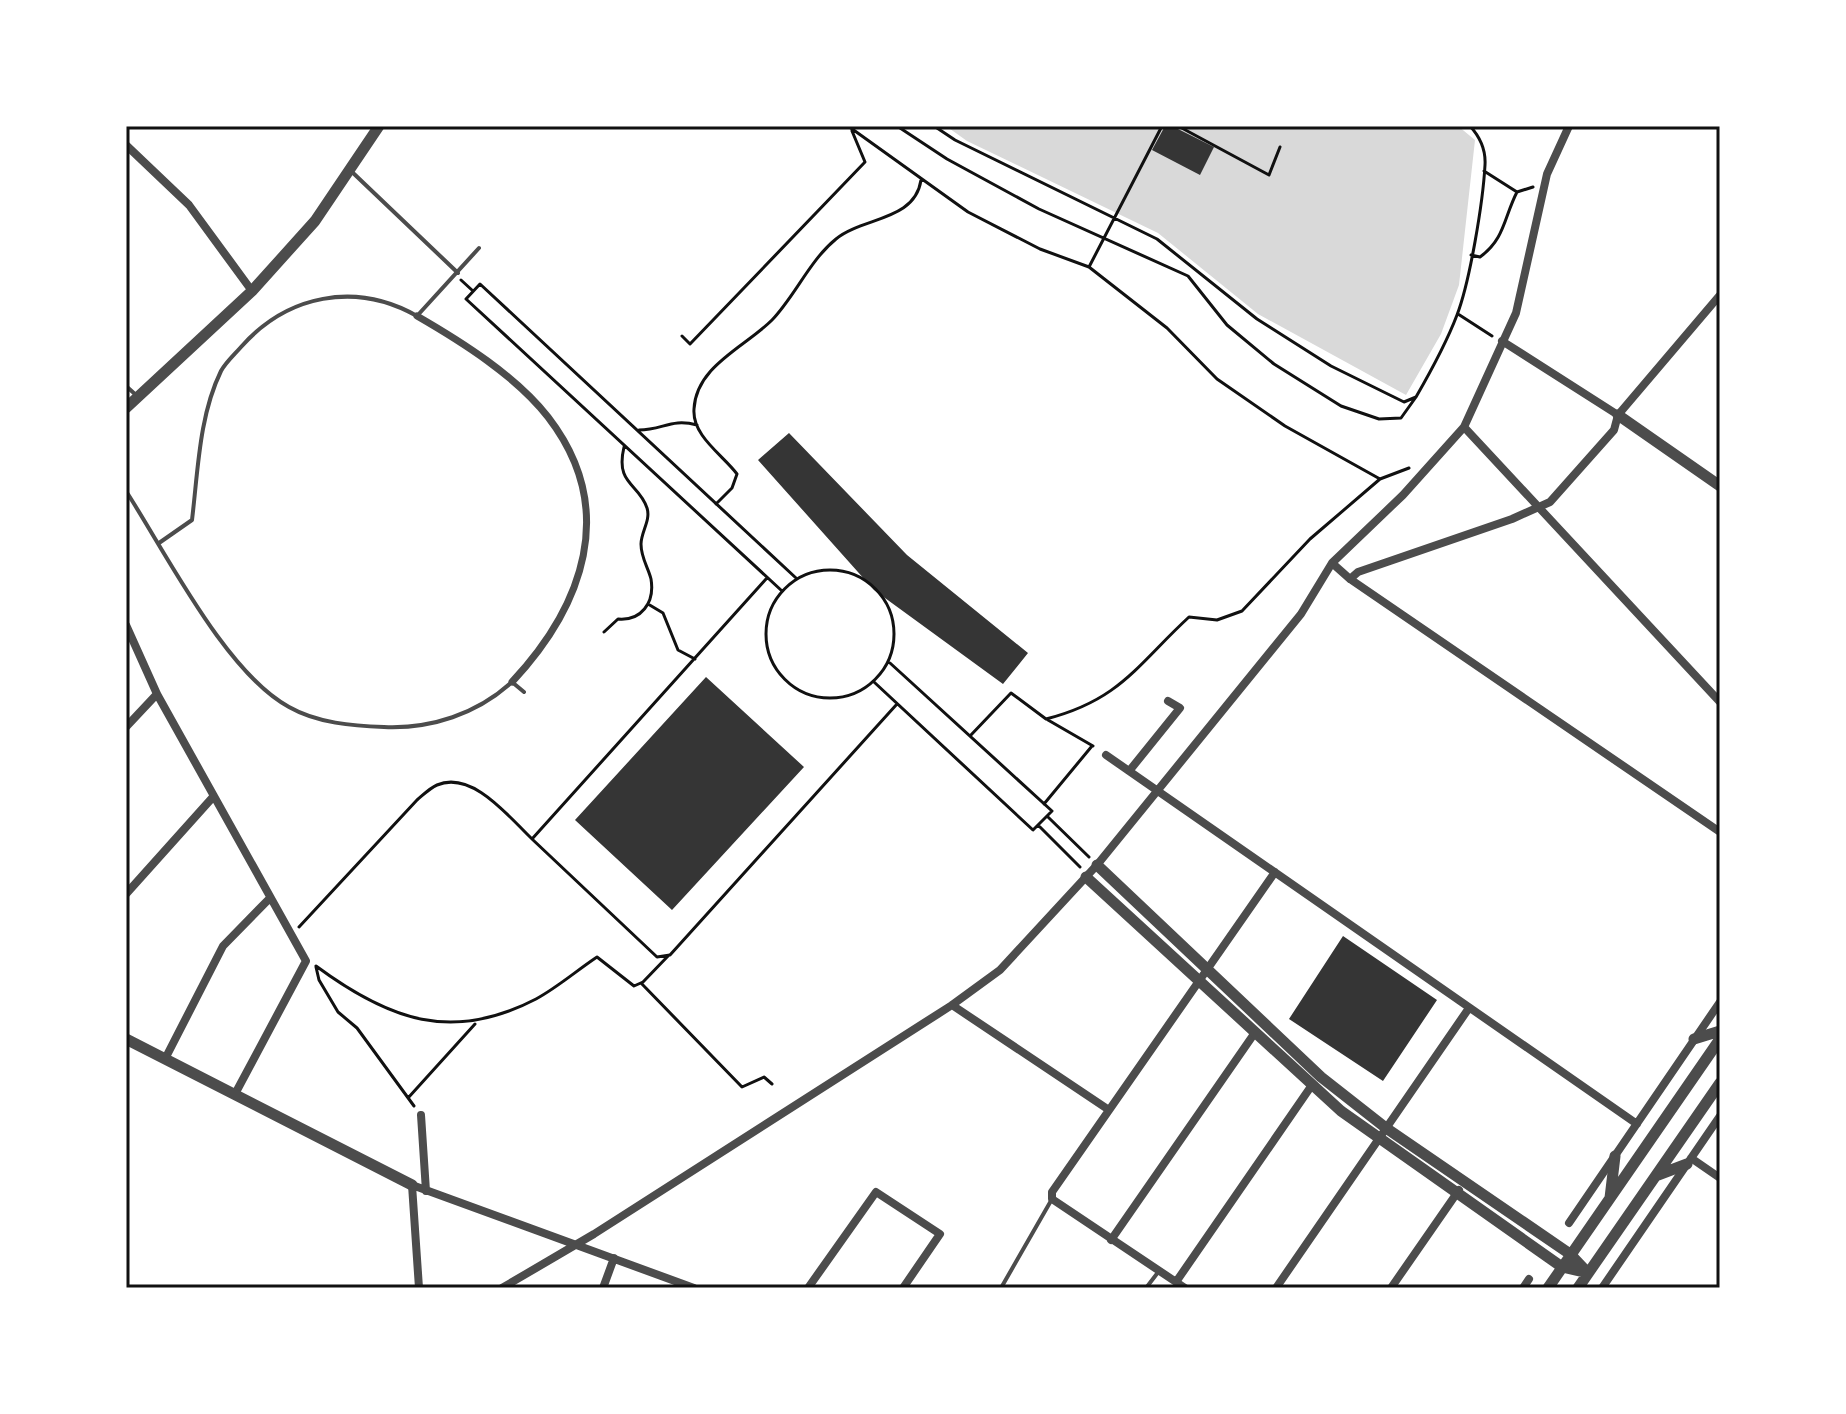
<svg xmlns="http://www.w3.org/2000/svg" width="1846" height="1414" viewBox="0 0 1846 1414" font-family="Rubik,sans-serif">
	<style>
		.water { fill: #d9d9d9 }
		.building { fill: #353535 }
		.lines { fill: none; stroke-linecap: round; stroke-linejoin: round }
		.path { stroke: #111; stroke-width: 3 }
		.service { stroke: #4c4c4c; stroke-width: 4 }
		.pedestrian { stroke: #4c4c4c; stroke-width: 7 }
		.minor { stroke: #4c4c4c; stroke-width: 8 }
		.tertiary { stroke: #4c4c4c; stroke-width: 11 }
		.neatline { fill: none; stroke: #111; stroke-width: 3 }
	</style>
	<rect width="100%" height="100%" fill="#fff"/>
	<path class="water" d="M946,126h512l17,14 -16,145 -18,49 -35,61 -148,-81 -100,-81 -191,-92z"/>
	<path class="building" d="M1165,126h7l42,21 -14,28 -48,-25z
		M789,433l118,122 121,98 -25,31 -129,-94 -116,-130z
		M706,677l98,90 -132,143 -97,-90z
		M1343,936l94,64 -54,81 -94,-62z"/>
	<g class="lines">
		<path class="path" d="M848,126l120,86 72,37 49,18 78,61 50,51 68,47 95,53
			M897,126l50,33 92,50 149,67 39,49 47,39 67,42 38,13 22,-1 15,-21
			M934,126l21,14 202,99 100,80 74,47 73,36 12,-5c15,-26 30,-53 41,-82 13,-34 26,-113 28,-150 1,-16 -5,-28 -15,-39
			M1178,126l91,49 11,-28
			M1484,171l33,21
			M1471,255l9,2c25,-18 24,-40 37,-65l16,-5
			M1089,267l73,-141
			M461,280l12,11
			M1458,314l34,22
			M682,336l8,8 175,-182 -13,-31
			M639,430c24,0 32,-12 58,-5
			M716,504l16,-16 5,-14c-14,-19 -45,-38 -43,-65 2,-43 51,-62 78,-89 23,-24 38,-60 64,-81 27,-22 79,-18 85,-59
			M766 634a64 64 0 1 1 128 0a64 64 0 1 1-128 0Z
			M766,579l-234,260 125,118 13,-2 227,-251
			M782,591l-316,-292 14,-15 316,294
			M648,604l15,9 15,37 17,9
			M604,632l14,-13c23,2 37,-16 33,-40 -3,-12 -10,-21 -10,-35 0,-12 10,-24 6,-36 -8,-25 -32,-23 -23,-61
			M874,682l159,148 19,-19 -162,-148
			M1048,720l45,26
			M970,736l41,-43 35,26c74,-19 91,-54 143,-102l28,3 25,-9 68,-72 70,-60 29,-11
			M1044,804l48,-58
			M1048,817l41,40
			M1038,825l42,42
			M299,927l118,-127c6,-5 13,-12 20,-15 35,-15 72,32 94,53
			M316,966c73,54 136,77 220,33 22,-12 40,-28 61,-42l37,29 9,-4 26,-27
			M316,967l3,13 19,32 19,16 57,78
			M641,983l101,104 22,-10 8,7
			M408,1098l67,-74"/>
		<path class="service" d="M351,171l107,102
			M126,386l10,9
			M126,491c40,62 100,182 163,216 28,16 64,19 95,20 47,2 93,-13 128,-45l12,10
			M159,543l33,-23c6,-49 7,-104 29,-149 5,-9 13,-16 20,-24 46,-52 114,-66 176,-31l62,-68
			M1001,1288l51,-89
			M1146,1288l13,-17"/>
		<path class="pedestrian" d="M417,316c45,26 99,60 131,101 71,92 35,189 -36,265"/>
		<path class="minor" d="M126,145l63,60 63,86
			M1502,341l116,74
			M1464,427l256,275
			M1332,563l18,16 370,253
			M1350,579l8,-7 154,-53 38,-17 64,-72 4,-15 102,-120
			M126,625l31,69 149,267 -71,133
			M126,727l31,-33
			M1106,755l531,369
			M1130,770l50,-62 -12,-7
			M126,894l87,-97
			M952,1005l157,105
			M165,1059l58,-113 47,-48
			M421,1115l5,76
			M1691,1158l29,20
			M1569,1223l151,-221
			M1111,1240l143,-206
			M1176,1282l136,-197
			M419,1288l-7,-103 282,103
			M502,1288l92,-54 358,-229 48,-35 97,-105 204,-251 31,-51 71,-68 61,-68 52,-114 31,-139 22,-48
			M603,1288l11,-30
			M808,1288l68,-96 64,42 -37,54
			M1185,1288l-133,-89v-7l223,-320
			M1276,1288l193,-280
			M1391,1288l68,-98
			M1523,1288l6,-9
			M1602,1288l118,-172"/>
		<path class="tertiary" d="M126,408l126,-117 63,-70 64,-95
			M1618,415l102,71
			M1097,865l224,212 65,51 184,126 17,18
			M1086,877l255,234 221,156 26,6
			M126,1039l286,146
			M1694,1039l26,-8
			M1658,1175l29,-11
			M1610,1198l5,-42
			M1548,1288l172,-249
			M1578,1288l142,-205"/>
	</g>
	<rect width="1846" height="1414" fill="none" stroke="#ffffff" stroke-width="256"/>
	<rect x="128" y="128" width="1590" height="1158" class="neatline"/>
</svg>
